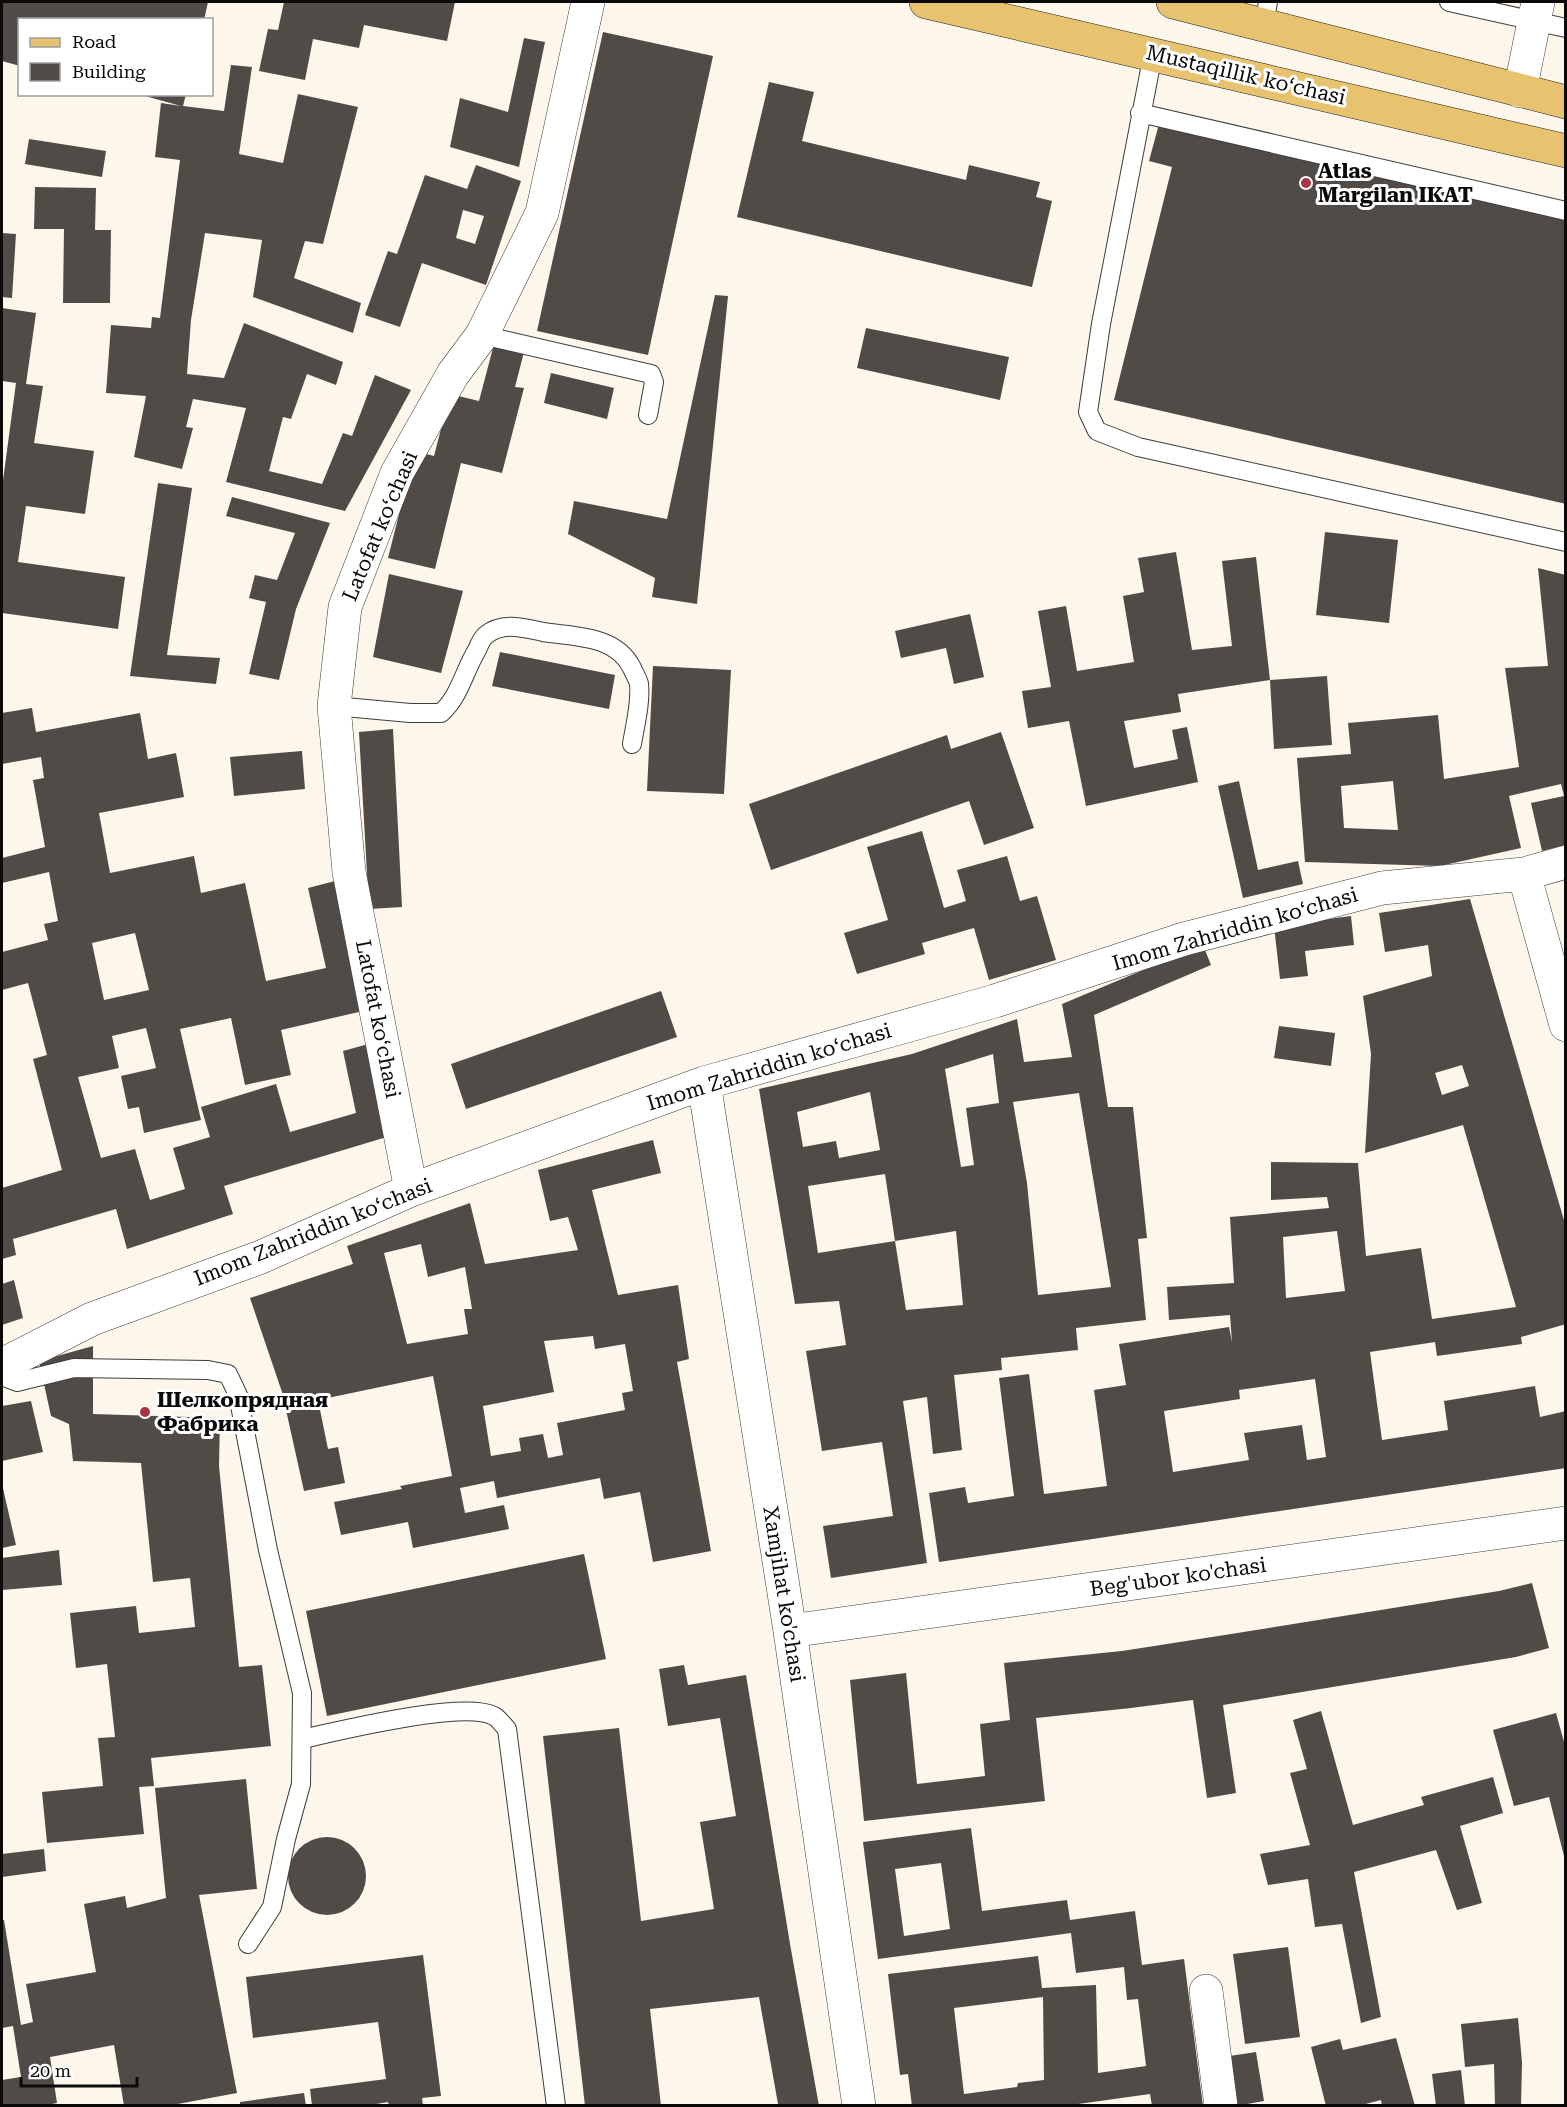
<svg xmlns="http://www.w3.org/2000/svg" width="1567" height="2107" viewBox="0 0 1567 2107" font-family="'Roboto Serif',serif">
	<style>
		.building { fill: #514b48; fill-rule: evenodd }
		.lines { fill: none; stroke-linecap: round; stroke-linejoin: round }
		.service-casing { stroke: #3d3d3d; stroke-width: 20 }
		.minor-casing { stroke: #3d3d3d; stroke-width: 34 }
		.primary-casing { stroke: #1b1b1b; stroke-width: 34 }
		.service { stroke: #fff; stroke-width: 18 }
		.minor { stroke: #fff; stroke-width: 33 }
		.primary { stroke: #e7c36f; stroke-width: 33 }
		.poi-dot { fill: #a73541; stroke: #fff; stroke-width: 2 }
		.labels { text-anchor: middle; stroke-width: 6; stroke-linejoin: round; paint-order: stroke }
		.street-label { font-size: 21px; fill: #0a0a0a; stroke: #fff }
		.poi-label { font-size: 21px; font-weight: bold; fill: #0a0a0a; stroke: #fff; text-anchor: start }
	</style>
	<rect width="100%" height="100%" fill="#fcf7ea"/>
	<path class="building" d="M2,2h206l-4,18h-184v46l-18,-5z
		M284,2h171l-8,39 -83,-16 -5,23 -46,-9 -8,41 -46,-9 9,-42 10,1z
		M603,32l110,24 -65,299 -111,-24z
		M524,38l21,4 -26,125 -69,-20 10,-49 48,14z
		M231,65l21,2 -13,87 44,9 15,-69 60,13 -35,137 -18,-3 -11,37 67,25 -8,30 -100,-36 9,-57 -57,-7 -14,87 -4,54 37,4 20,-55 99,39 -7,23 -29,-11 -16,45 -8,-2 -14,54 53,13 21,-51 9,3 23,-61 36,15 -66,121 -119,-29 20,-74 -53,-9 -7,28 7,1 -11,41 -48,-12 12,-61 -40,-3 5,-68 40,3 1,-11 8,1 20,-158 -25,-3 6,-54 20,3 -43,-12h48l-3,12 41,5z
		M769,82l45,10 -12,49 164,39 3,-15 71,17 -4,15 16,4 -20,86 -295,-70z
		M1159,124l407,94v286l-452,-104 58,-233 -23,-6z
		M29,139l77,12 -4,26 -77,-13z
		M476,165l45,16 -35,104 -64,-22 -22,64 -35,-12 23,-64 9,3 28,-79 42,14zM463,210l21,6 -9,28 -19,-6z
		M35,187l61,1 -1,42h16l-1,73h-47l1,-74h-30z
		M2,233l14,1 -4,64 -10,-1z
		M715,295l13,1 -31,308 -45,-7 3,-19 -87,-44 6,-33 93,18z
		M2,308l34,5 -10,71 17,2 -9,57 60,8 -9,63 -59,-8 -8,56 107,15 -7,52 -116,-16v-125l14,-105 -14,-2z
		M866,328l143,29 -9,43 -143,-32z
		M494,344l30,8 -9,35 9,1 -22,85 -41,-10 -26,106 -47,-11 27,-107 19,5 16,-62 29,7z
		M551,373l63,15 -7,31 -63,-16z
		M158,483l34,5 -25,167 53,3 -4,26 -86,-8z
		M232,497l98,26 -34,86 -17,71 -30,-6 17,-72 -17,-4 6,-23 22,5 18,-47 -69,-17z
		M1325,532l73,8 -9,83 -73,-8z
		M1176,552l16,98 40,-4 -10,-85 34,-4 14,123 57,-4 5,69 -58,4 -4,-69 -92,14 3,18 -57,9 10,47 44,-9 -6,-29 15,-3 11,55 -112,24 -17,-85 -41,7 -6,-37 29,-4 -13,-76 28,-5 11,65 57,-9 -11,-66 21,-4 -6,-34z
		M1538,568l28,7v270l-24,6 -11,-48 33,-7 -3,-12 -52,12 12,52 -81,18 -135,-4 -8,-104 54,-4 -3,-31 90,-8 6,64 75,-12 -14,-99 43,-2zM1393,781l5,49 -54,-2 -3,-42z
		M389,574l74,17 -22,82 -68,-16z
		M970,614l14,63 -30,7 -8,-36 -45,10 -6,-27z
		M500,652l115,23 -6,34 -117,-23z
		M653,666l78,4 -7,124 -77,-3z
		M32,708l4,24 104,-19 8,46 28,-6 8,44 -85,16 11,60 84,-17 7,37 44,-10 21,98 60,-13 -18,-80 27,-7 28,130 -82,19 10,45 -46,10 -14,-67 -51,11 21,91 -57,13 -5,-26 -11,2 -7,-33 35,-8 -10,-40 -34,8 7,32 -41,9 23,81 34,-9 15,51 35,-11 -12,-41 37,-11 -9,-30 75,-23 14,48 66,-19 -13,-62 29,-8 18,93 -166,50 9,28 -106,35 -11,-40 -103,30 3,16 -14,4v-71l60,-18 -29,-111 14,-4 -19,-72 -26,7v-38l46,-12 -4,-16 14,-3 -9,-49 -47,11v-25l43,-11 -12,-67 11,-2 -3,-21 -39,7v-51zM135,933l14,57 -45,10 -12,-57z
		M393,729l9,178 -33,2 -10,-177z
		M1001,732l33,96 -50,17 -15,-44 -198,69 -22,-66 198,-69 4,14z
		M302,751l3,38 -71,7 -4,-39z
		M1239,781l19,89 40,-9 5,23 -60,14 -25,-112z
		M922,831l22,77 22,-7 -9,-31 50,-14 13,45 17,-5 19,64 -67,20 -15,-52 -52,15 3,11 -68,20 -13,-41 44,-13 -21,-73z
		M1470,899l96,328v97l-45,13 1,7 -85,12 -2,-14 -65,10 12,88 66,-10 -4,-29 91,-15 5,31 26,-6v57l-627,94 -10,-69 36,-6 3,16 46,-7 -15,-118 30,-4 15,120 63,-8 -13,-96 32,-5 -7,-41 110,-17 3,15 -2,-27 -61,5 -2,-33 67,-4 -4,-66 99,-9 -2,-11 -56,3v-38l87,1 8,93 55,-8 11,71 84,-12 -53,-182 -98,28 6,-99 -8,-58 69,-20 -4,-31 -43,7 -6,-39zM1462,1065l7,21 -27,9 -7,-22zM1337,1231l8,60 -59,7 -3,-61zM1315,1379l11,78 -19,3 -5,-35 -58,8 5,27 -76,12 -9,-61 76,-12 -1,-9z
		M1351,916l3,29 -49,6 3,25 -28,3 -6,-53z
		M1203,945l8,20 -117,50 14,92h25l14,131 -9,1 8,81 -70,8 2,22 -77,8 1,12 -48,5 8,75 -29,4 -6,-57 -24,4 24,162 -96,15 -8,-52 70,-10 -11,-74 -60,9 -16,-100 40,-6 -7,-44 -44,3 -36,-215 153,-35 105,-35 7,43 48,-5 -10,-53zM993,1054l6,49 -33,5 8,57 -13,2 -16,-98zM870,1092l10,58 -41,8 -3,-17 -33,6 -6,-35zM1079,1093l32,194 -73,8 -11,-112 -14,-81zM885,1174l10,67 61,-10 7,74 -57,5 -11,-69 -77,12 -10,-67z
		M661,991l16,46 -211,72 -15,-45z
		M1279,1026l56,7 -4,33 -57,-8z
		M653,1140l8,33 -69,17 26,105 60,-10 11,74 -12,3 34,189 -58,11 -13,-70 -36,7 -4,-21 -103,20 -3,-17 -34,7 5,25 39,-8 5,24 -96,19 -5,-26 -67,13 -7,-33 68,-13 -2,-3 52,-10 -19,-100 -115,24 10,49 10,-2 7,36 -41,8 -22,-99 -32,-94 103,-34 -6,-18 123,-43 15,61 93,-14 -10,-33 -18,4 -12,-51zM421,1244l7,33 37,-10 7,42h-8l4,25 -61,10 -23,-91zM593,1336l2,13 30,-5 8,47 -11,2 3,17 -68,13 6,32 -15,3 -5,-24 -24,4 2,13 -30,5 -8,-50 71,-14 -10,-51z
		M14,1280l9,38 -21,7v-41z
		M93,1346v68l127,4 -1,48 20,201 23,-2 9,81 -120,12 3,28 -15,1 5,47 -97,9 -5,-51 61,-6 -5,-48 17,-1 -8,-73 -31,4 -6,-55 66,-7 3,27 56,-6 -5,-49 -37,4 -12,-119 -68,-2 -4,-37 -18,-8 -12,-55z
		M31,1401l12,51 -41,9v-55z
		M2,1484l14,61 -14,3z
		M59,1550l3,35 -60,5v-32z
		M584,1554l22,105 -279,57 -21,-105z
		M1532,1583l17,65 -33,9 -293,48 13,88 -29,5 -14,-98 -62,8 -95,10 9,83 -181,20 -14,-141 56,-7 11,111 68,-8 -5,-52 30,-4 -6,-57 118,-12 90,-14 287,-46z
		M684,1665l4,20 58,-10 44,269 29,162h-45l4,-2 -19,-107 -109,12 11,97h-76l-42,-370 76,-8 22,193 73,-12 -14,-87 36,-6 -16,-98 -52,8 -9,-57z
		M1321,1711l32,114 71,-20 -3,-8 72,-20 10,36 -43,13 22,77 -25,7 -21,-60 -82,22 27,145 -20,6 -19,-99 -27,3 -7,-48 -40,6 -8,-31 50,-9 -20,-72 17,-4 -14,-49z
		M1556,1713l10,36 -1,111 -16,-63 -35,9 -21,-76z
		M246,1779l11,110 -58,6 38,198 -70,13h-43l-10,-61 -64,12 7,46 -15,3h-40v-26l19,-3 -8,-51 -11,2v-108h2l17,105 12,-3 -7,-38 70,-12 -12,-68 41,-8 2,12 39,-10 -11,-110z
		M971,1828l11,83 85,-11 3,20 65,-9 7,54 42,-6 19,147h-51l-2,-12 -86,12h-152l-4,-32 -8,1 -12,-101 150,-18 4,32 54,-3 2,88 48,-7 -8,-67 -11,1 -3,-33 -48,6 -5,-40 -193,26 -15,-117zM941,1863l9,66 -46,7 -9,-67zM1043,1997l1,83 -26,3 -1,4 -53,7 -10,-86z
		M288 1876a39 39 0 1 1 78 0a39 39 0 1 1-78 0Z
		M44,1849l2,22 -44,6v-23z
		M1288,1947l12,90 -55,7 -12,-90z
		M423,1955l18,141 -19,2 1,8h-34l-1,-4 -23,4h-53l-2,-17 76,-10 -8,-57 -125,16 -7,-61z
		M1518,2018l4,44 -1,44h-26l-1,-42 -29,3 -4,-43z
		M1396,2038l19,68h-33l-1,-6 -23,6h-32l-15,-59 29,-8 3,11z
		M1256,2052l8,49 -28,5 -13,-49z
		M1461,2070l4,36h-29l-4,-32z
		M304,2093l2,13h-66v-4z"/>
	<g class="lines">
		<g class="service-casing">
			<path id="service" d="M1449,2l117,26
				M1264,25l4,-23
				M1153,54l-52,270 -13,88 9,19 41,16 428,95
				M1140,113l426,98
				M482,335l169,39 3,8 -6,33
				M334,706l76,7h31c19,-17 23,-42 36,-63 2,-5 5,-12 9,-15 17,-14 38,-7 57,-3 32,5 73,3 89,36 2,5 6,11 7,16 2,19 -4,41 -7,60
				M2,1376l15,6 57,-14 134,2 20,4 10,21 30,155 34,143 -1,91 -15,55 -14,68 -24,37
				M302,1739c37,-8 162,-39 192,-23 4,2 9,9 13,13l49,377"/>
		</g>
		<g class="minor-casing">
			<path id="minor" d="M1520,91l18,-89
				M1524,874l42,151
				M704,1083l86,548 69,475
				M411,1190l-62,-318 -15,-166 11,-99 52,-134 56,-99 29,-39 60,-122 46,-211
				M2,1365l90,-46 169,-62 150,-67 293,-107 291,-82 189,-62 198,-51 142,-14 42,-12
				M790,1631l776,-108
				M1206,1991l15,115"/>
		</g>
		<g class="primary-casing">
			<path id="primary" d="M926,2l640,149
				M1173,2l393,100"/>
		</g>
		<use href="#service" class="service"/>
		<use href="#minor" class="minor"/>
		<use href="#primary" class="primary"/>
	</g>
	<g class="poi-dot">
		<circle cx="1306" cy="183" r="6"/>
		<circle cx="145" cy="1412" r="6"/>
	</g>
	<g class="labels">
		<g class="street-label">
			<text transform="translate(1246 75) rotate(13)" y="7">Mustaqillik koʻchasi</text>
			<text transform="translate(380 526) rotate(-67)" y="7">Latofat koʻchasi</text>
			<text transform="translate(1235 929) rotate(-16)" y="7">Imom Zahriddin koʻchasi</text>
			<text transform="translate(378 1019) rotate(79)" y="7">Latofat koʻchasi</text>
			<text transform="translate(769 1067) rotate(-17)" y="7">Imom Zahriddin koʻchasi</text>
			<text transform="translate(313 1232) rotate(-22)" y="7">Imom Zahriddin koʻchasi</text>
			<text transform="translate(1178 1577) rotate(-8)" y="7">Beg'ubor ko'chasi</text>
			<text transform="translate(784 1594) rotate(81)" y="7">Xamjihat ko'chasi</text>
		</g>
		<g class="poi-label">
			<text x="1318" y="178">Atlas<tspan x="1318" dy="24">Margilan IKAT</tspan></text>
			<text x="157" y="1407">Шелкопрядная<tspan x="157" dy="24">Фабрика</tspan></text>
		</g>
	</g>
	<rect width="1567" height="2107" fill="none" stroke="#0a0a0a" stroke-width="6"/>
	<rect x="18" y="18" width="195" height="78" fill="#ffffff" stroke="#9d9d9d" stroke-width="1.5"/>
	<rect x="30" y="38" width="30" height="9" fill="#e7c36f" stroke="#9d9d9d" stroke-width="1.5"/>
	<text x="72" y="48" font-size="18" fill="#0a0a0a">Road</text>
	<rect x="30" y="63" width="30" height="18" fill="#514b48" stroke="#9d9d9d" stroke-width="1.5"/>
	<text x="72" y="78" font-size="18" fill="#0a0a0a">Building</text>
	<path d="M21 2077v9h116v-9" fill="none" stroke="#0a0a0a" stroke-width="3"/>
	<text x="30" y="2077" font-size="18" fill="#0a0a0a" stroke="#ffffff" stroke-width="4.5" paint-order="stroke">20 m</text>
</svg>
